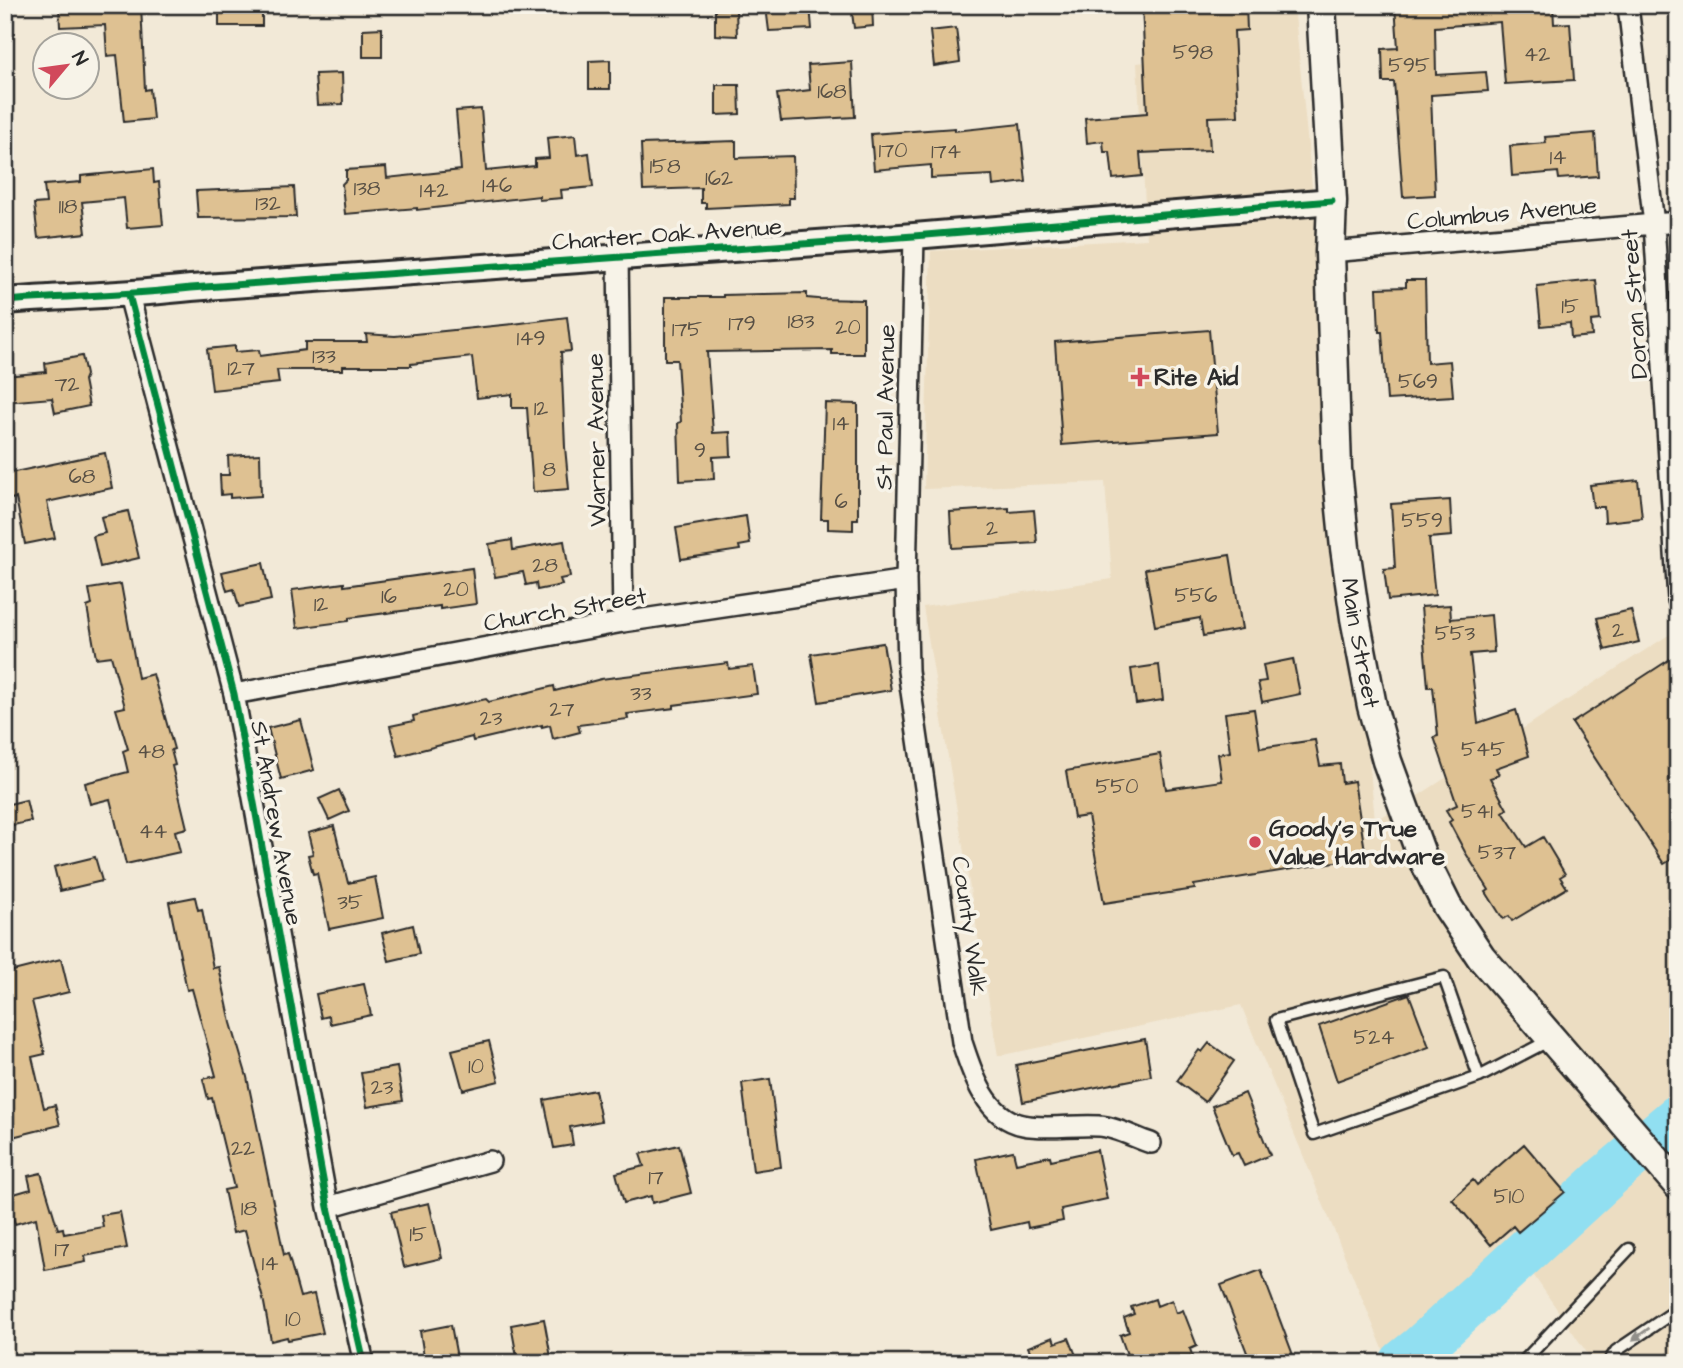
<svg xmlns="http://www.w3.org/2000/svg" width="1683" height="1368" viewBox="0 0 1683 1368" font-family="'Architects Daughter',sans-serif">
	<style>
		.built { fill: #ecddc2 }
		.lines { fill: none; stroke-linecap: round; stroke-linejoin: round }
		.river { stroke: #91dff1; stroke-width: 46 }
		.building { fill: #dec192; stroke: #2b2b2b; stroke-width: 2 }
		.service-casing { stroke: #2b2b2b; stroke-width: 15 }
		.minor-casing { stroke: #2b2b2b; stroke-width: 24 }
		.tertiary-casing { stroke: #2b2b2b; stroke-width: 30 }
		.secondary-casing { stroke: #2b2b2b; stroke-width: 33 }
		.service { stroke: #f7f3e8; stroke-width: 10 }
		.minor { stroke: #f7f3e8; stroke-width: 19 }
		.tertiary { stroke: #f7f3e8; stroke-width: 24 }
		.secondary { stroke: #f7f3e8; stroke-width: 28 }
		.cycleway-casing { stroke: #f7f3e8; stroke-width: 11 }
		.cycleway { stroke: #00873e; stroke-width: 7 }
		.oneway { fill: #918f8a }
		.poi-dot { fill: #d1495b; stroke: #f7f3e8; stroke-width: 2.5 }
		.labels { text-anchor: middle; stroke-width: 7; stroke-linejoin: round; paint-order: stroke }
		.number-label { font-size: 21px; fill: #585045 }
		.street-label { font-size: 24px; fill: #2b2b2b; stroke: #f7f3e8 }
		.poi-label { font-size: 24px; font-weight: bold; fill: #2b2b2b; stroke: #f7f3e8; text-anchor: start }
	</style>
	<rect width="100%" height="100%" fill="#f2e9d7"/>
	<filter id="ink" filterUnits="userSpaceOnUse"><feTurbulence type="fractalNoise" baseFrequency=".0143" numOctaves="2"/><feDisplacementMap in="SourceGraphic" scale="14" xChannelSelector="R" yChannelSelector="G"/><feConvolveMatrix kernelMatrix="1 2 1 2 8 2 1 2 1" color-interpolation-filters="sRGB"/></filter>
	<g filter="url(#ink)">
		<path class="built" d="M1162,5h132l81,815 27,-14 276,-177v734h-84l-84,-122 -122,120 -147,-356 -243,51 -75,-449 189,-28 -7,-97 -181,7 7,-238 216,-12 -10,-176 27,-3z"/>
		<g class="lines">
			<path class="river" d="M1402,1363l20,-16 186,-171 70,-59"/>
		</g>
		<path class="building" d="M59,5h82l4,85 5,-1 3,30 -29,3 -7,-67 -10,1 -2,-31 -45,2z
			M219,5h43v21h-43z
			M810,5l2,24 -43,2 -3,-24z
			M851,5h21l1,21 -19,2z
			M1142,5h104l1,25 -13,1 4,85 -30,1 2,33 -70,3 2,23 -29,3 -3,-27h-6l-1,-11 -16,2 -2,-25 62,-5z
			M1395,5h158l1,19 16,-1 4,57 -69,4 -5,-62 -65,5 1,48 50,-3 2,19 -57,4 4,100 -32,2 -9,-115h-11l-1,-33 16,-1z
			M736,9l1,27 -22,-1v-25z
			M382,28v29h-19v-28z
			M956,28l4,34 -26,4 -4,-35z
			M610,60v29h-21v-28z
			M852,62l3,55 -74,4 -4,-27 33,-4 -2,-25z
			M342,73l1,31 -26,1 -2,-31z
			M716,85h23l1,29 -24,1z
			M481,109l5,62 49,-5v-7l14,-1 -2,-20 28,-3 2,20 12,-2 4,34 -32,3 1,8 -23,2v-4l-122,14v-2l-72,6 -3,-30 4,-4v-10l40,-3 1,11 74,-8 -5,-59z
			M1020,124l6,58 -33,4 -1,-11 -61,3v-13l-57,5 -3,-36 84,-6v3z
			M1595,133l3,43 -39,3 -1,-7 -46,4 -2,-30 36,-3 -1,-6z
			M736,141v17l57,-2 1,42h-5v6l-83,4v-5h-5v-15l-58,2 -2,-46z
			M153,169l1,14 5,-1 4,43 -36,3 -3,-30 -42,4 4,31 -48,5 -4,-34 12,-1 -2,-18 37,-3v-6z
			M294,187l2,30 -98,1 -2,-27z
			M1406,280h19l2,83 23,-2 3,35 -66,4 -5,-68h-3l-2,-44 29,-1z
			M1596,280l4,40 -9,1 1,15 -21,2 -1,-15 -29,3 -4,-40z
			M807,293v5l11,1 46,1v54h-32v-4l-125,2 6,81 17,-1 1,24 -18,1 1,22 -34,2 -2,-58 3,-1 -4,-62h-12v-63h58v-2z
			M567,317l4,34 -10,1 4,95 4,42 -36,3 -6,-84h-15v-14l-35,4 -5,-41 -61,7v2h-68v4h-66l2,13 -67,7 -5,-41 28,-3v6l24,-2 1,6 45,-6v-8h62l-1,-8 29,2 118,-12z
			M1209,330l9,103 -156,12 -7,-103z
			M82,356l4,19 -2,5 5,26 -34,7 -3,-15 -47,4v-26l41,-4 -1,-9z
			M825,403l33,1v115h-5v11l-25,-1v-10h-7z
			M105,453l7,35 -65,14 8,36 -30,6 -9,-46 -11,2v-26z
			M260,454l1,42 -31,2v-4l-9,1 -1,-20h9l-1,-19z
			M1638,480l4,38 -37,4 -1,-15h-11l-3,-22z
			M1450,500l2,36 -23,2 6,57 -47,5 -4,-31 11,-1 -4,-64z
			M1009,508v4l25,-2 3,33 -85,5 -2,-36z
			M128,511l11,47 -39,9 -7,-31 12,-3 -4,-16z
			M746,516l4,28 -11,2 1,4 -59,9 -5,-31z
			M512,540l1,10 51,-9 6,36 -10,2 2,6 -25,5 -1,-7 -10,2 -3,-13 -28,5 -6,-33z
			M1230,555l12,74 -39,7 -3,-18 -45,8 -10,-57z
			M263,563l8,37 -32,7 -5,-18 -7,2 -5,-19z
			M472,568l4,36 -36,5v-3l-91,12v3l-52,7 -5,-38 52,-7v3z
			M121,584l17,94 15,-4 21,75 -3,1 4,15 -3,1 15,62 -12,3 5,21 -54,12 -16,-65 -20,5 -5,-21 43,-11 -5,-21 5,-2 -12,-40 9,-2 -14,-51 -15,2 -9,-51 5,-2 -3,-16z
			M1450,605l1,14 40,-4 3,37 -24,2 8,69 38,-13 13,46 -33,12 3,7 -9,3 17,31 -4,3 23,35 17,-10 22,37 -5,3 7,11 -55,33 -3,-5 -6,3 -17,-27 3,-2 -24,-38 -16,-30 3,-2 -6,-10 11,-5 -23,-68 4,-1 -5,-49h-5l-7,-80z
			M1631,610l8,32 -34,8 -8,-32z
			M883,643l8,47 -72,12 -8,-48z
			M1678,654v202l-14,8 -92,-141z
			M1293,659l7,35 -38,8 -4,-20 8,-1 -3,-16z
			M728,663l1,6 24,-3 4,28 -83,11v3l-47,6 1,5 -50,6 2,7 -27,7 -3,-14 -8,2v-2l-69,16 -1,-4 -74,19 -8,-30 24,-5 -1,-5 24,-6 49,-11 3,3 65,-16 1,5 46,-12z
			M1159,665l4,35 -27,4 -5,-35z
			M1254,709l6,39 55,-8 5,26 20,-2 2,19 12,-2 12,76 -172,28 1,4 -91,14 -16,-87 -14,2 -8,-47 94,-17 6,35 56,-8 -4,-27 12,-2 -5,-39z
			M301,720l13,50 -33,9 -13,-51z
			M339,790l10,21 -20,9 -10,-21z
			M26,800l5,21 -26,6v-22z
			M334,826l14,57 27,-6 8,41 -54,11 -12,-56 -4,1 -5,-19 5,-1 -5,-21z
			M95,857l7,24 -42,10 -6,-24z
			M195,897l3,13 4,-1 11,59 6,-1 12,56 16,54 37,178 4,-1 12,43 14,-3 9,39 -35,7 -1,-3 -16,4 -7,-38 -19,-73 -12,3 -9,-43 10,-2 -22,-90 -4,1 -5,-20 13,-3 -24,-87 -5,1 -18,-88z
			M413,925l6,29 -30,7 -7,-28z
			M61,959l8,33 -37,9 13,53 -13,3 12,51 11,-3 5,20 -48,12 -6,-26 3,-1 -4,-18v-119z
			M364,984l7,31 -41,9 -1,-8 -8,2 -5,-24z
			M1409,994l20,53 -92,34 -18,-55z
			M1145,1039l6,37 -128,26 -7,-37z
			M489,1041l10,40 -36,9 -11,-40z
			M1209,1043l25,18 -29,41 -28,-21 22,-31 3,2z
			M397,1067l6,34 -36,6 -6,-34z
			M770,1079l11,88 -28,4 -11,-88z
			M595,1090l6,31 -31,6 3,18 -19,3 -10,-48z
			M1245,1093l25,62 -26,11 -6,-13 -6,2 -20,-49z
			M1524,1144l41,48 -47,40 -5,-6 -22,19 -39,-46 21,-19 4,5z
			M679,1145l12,48 -39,10 -1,-7 -27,7 -8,-30 28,-7 -4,-12z
			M1097,1150l10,49 -46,10 2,12 -35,7 -1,-6 -36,8 -15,-71 37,-8 3,12 34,-7 1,4z
			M41,1173l17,56 5,-1 1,6 39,-7 -2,-12 19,-3 7,36 -42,8 1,6 -41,8 -9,-52 -21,6 -8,-28 24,-7 -3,-13z
			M429,1203l13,55 -38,9 -13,-55z
			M1261,1270l35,93h-45l-30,-78z
			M1155,1299l2,7 15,-6 4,13 7,-3 14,36 -7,3 5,14h-65l-10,-28 9,-3 -5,-14 10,-4 -3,-7z
			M544,1319l8,44h-34l-7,-38z
			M451,1325l7,38h-33l-5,-32z
			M1053,1337l2,6 14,-5 10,25h-69l21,-10 -3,-6z"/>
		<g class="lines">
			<g class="service-casing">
				<path id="service" d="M1479,1077l-35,-100 -168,43 38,114 165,-57 71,-37
					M1522,1363l107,-114
					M1608,1363l8,-12 62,-42
					M1670,1363l8,-3"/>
			</g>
			<g class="minor-casing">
				<path id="minor" d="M1628,6l26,218 24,376
					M914,236l-8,344 2,91 54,371c10,31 24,76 61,83 23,5 53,-1 76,1 17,1 36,12 52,17
					M1330,252l348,-30
					M618,256l5,366
					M129,295l105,399 94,513 36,156
					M234,694l389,-72 283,-42
					M328,1207l162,-46"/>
			</g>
			<g class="tertiary-casing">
				<path id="tertiary" d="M5,301c62,-5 124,-6 186,-13l723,-52 418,-35"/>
			</g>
			<g class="secondary-casing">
				<g id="secondary">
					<path id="s1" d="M1321,5l11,196 -2,51 7,217 8,79 10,70 17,88 15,55 34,93 26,52 34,51 197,228"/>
				</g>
			</g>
			<use href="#service" class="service"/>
			<use href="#minor" class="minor"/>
			<use href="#tertiary" class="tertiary"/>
			<use href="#secondary" class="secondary"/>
			<g class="cycleway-casing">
				<path id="cycleway" d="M129,295l105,399 94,513 36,156
					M5,301c62,-5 124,-6 186,-13l723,-52 418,-35"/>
			</g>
			<use href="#cycleway" class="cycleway"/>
		</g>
		<defs><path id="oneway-solid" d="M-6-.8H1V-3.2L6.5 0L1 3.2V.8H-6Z" transform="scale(1.75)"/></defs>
		<use class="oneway" href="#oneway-solid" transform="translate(1641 1334) rotate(144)"/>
	</g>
	<g class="poi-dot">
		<path d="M1136.5 366.5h7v7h7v7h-7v7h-7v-7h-7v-7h7z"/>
		<circle cx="1255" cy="842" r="7"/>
	</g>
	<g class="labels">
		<g class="number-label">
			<text x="1193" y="59">598</text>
			<text x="1537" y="61">42</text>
			<text x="1409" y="72">595</text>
			<text x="832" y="98">168</text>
			<text x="893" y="157">170</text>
			<text x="946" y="158">174</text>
			<text x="1558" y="164">14</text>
			<text x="665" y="173">158</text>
			<text x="719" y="185">162</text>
			<text x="497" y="192">146</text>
			<text x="367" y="195">138</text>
			<text x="434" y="197">142</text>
			<text x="268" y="210">132</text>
			<text x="68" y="213">118</text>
			<text x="1570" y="313">15</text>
			<text x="801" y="328">183</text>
			<text x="742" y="330">179</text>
			<text x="848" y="334">20</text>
			<text x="687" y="336">175</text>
			<text x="531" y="345">149</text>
			<text x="324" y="363">133</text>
			<text x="241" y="375">127</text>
			<text x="1418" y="388">569</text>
			<text x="67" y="391">72</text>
			<text x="541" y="415">12</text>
			<text x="841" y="430">14</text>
			<text x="700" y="457">9</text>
			<text x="549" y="476">8</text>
			<text x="82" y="483">68</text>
			<text x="841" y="508">6</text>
			<text x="1422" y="527">559</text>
			<text x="992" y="535">2</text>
			<text x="545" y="572">28</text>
			<text x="456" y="596">20</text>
			<text x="1196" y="602">556</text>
			<text x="389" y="603">16</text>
			<text x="321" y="611">12</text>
			<text x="1618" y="637">2</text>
			<text x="1455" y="640">553</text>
			<text x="641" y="700">33</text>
			<text x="562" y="716">27</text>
			<text x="491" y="725">23</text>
			<text x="1483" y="756">545</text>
			<text x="151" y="758">48</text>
			<text x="1117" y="793">550</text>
			<text x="1477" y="818">541</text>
			<text x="153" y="838">44</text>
			<text x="1497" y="859">537</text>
			<text x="350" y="909">35</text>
			<text x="1374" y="1044">524</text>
			<text x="476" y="1073">10</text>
			<text x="382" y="1094">23</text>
			<text x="243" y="1155">22</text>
			<text x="656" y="1184">17</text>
			<text x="1509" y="1203">510</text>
			<text x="249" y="1215">18</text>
			<text x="418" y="1241">15</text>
			<text x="62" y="1256">17</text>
			<text x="270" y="1270">14</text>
			<text x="293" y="1326">10</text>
		</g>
		<g class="street-label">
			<text transform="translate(1502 213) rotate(-5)" y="8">Columbus Avenue</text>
			<text transform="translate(667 234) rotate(-4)" y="8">Charter Oak Avenue</text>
			<text transform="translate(1634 304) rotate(-94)" y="8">Doran Street</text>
			<text transform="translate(885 407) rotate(-89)" y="8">St Paul Avenue</text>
			<text transform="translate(596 440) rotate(-91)" y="8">Warner Avenue</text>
			<text transform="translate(565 609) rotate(-10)" y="8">Church Street</text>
			<text dy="8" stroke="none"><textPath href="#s1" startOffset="640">Main Street</textPath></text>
			<text transform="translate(277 823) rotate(80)" y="8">St Andrew Avenue</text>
			<text transform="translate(970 926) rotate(82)" y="8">County Walk</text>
		</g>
		<g class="poi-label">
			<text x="1154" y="385">Rite Aid</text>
			<text x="1269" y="836">Goody's True<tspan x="1269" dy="28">Value Hardware</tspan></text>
		</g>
	</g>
	<rect width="1683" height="1368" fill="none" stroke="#f7f3e8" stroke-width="28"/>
	<rect x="14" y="14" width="1655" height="1340" fill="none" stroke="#2b2b2b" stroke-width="2.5" filter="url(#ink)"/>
	<g transform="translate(66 66) rotate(61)"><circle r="33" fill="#f7f3e8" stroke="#a5a39c" stroke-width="2"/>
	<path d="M0-5L12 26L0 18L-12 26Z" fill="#d1495b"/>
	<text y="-10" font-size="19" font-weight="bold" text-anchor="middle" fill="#2b2b2b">N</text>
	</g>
</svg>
